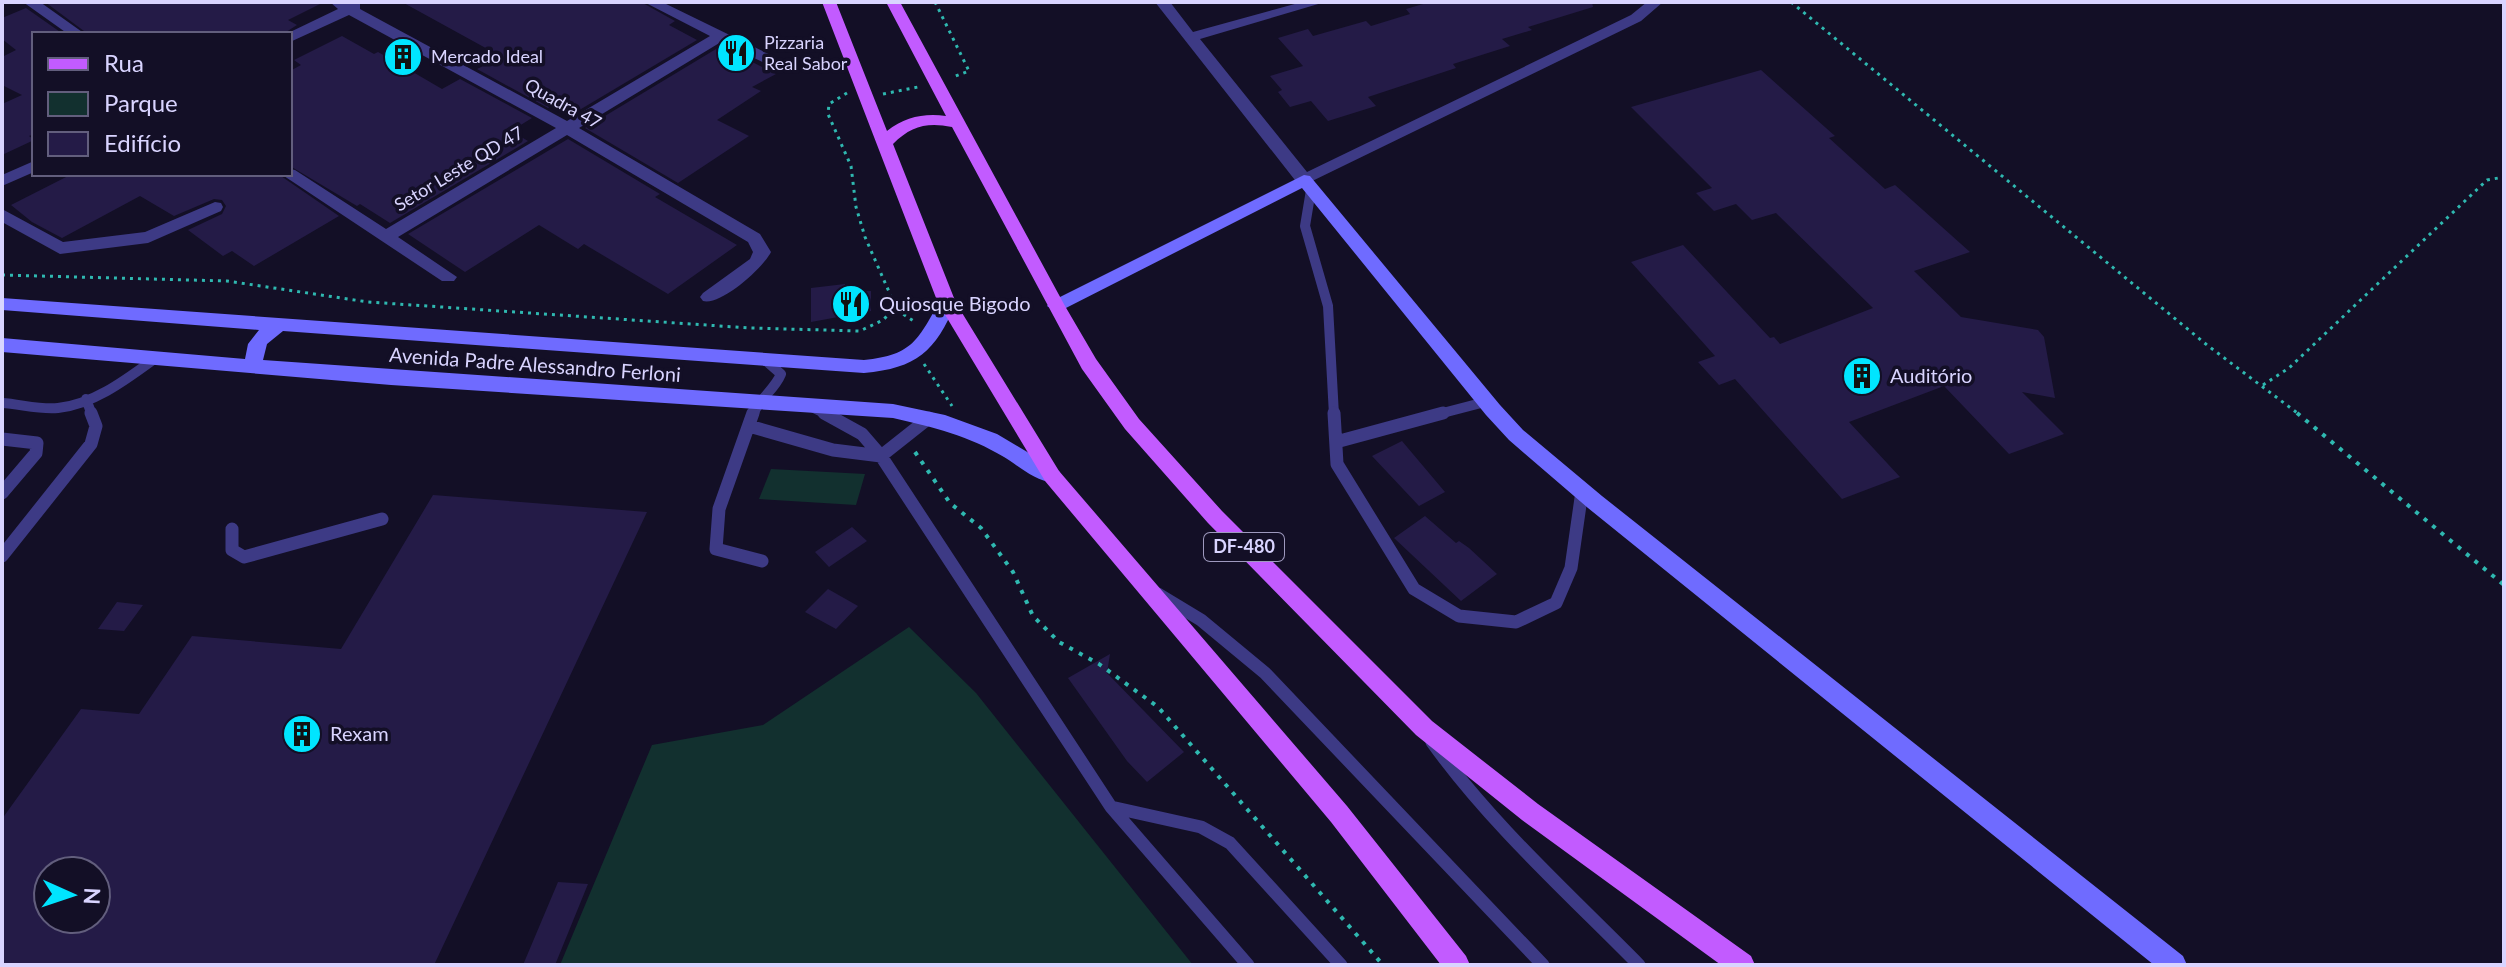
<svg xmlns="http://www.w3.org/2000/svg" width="2506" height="967" viewBox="0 0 2506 967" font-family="Lato,sans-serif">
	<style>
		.green { fill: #12302f }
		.building { fill: #241b47; fill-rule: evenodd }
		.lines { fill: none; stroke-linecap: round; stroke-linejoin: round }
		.path-far1 { stroke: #2fb8b0; stroke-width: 3; stroke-dasharray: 3 5; stroke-linecap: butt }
		.path { stroke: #2fb8b0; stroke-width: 4; stroke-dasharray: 4 7; stroke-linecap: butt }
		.lane-far1 { stroke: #3d3a85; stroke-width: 10 }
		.lane { stroke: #3d3a85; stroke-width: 13 }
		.street { fill: #3d3a85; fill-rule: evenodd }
		.secondary { fill: #6f6bff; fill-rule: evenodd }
		.primary { fill: #c25bff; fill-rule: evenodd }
		.labels { text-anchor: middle; stroke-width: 7; stroke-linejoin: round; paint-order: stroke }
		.far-poi-label { font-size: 18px; fill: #d9d4ff; stroke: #130f26; text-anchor: start }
		.far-street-label { font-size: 18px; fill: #d9d4ff; stroke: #130f26 }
		.shield { fill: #130f26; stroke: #9e99be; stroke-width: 2 }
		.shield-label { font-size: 18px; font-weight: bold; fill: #d9d4ff }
		.poi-label { font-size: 20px; fill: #d9d4ff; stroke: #130f26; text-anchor: start }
		.street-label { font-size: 20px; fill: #d9d4ff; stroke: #130f26 }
	</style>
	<rect width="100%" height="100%" fill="#130f26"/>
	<path class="green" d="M771,469l94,5 -9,31 -97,-6z
		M909,627l67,66 217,272h-633l92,-220 111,-20z"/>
	<path class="building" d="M45,2h279l-36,18 9,5 -14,9h-195z
		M402,2h239l34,19 -6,4 28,15 -126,75 -18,-10 -5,3 -71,-39 25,-12z
		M1430,2h162l1,5 -65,20 4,3 -30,9 8,7 -57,18 3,4 -88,29 8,9 -48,15 -17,-20 -21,6 -12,-15 4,-2 -12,-14 33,-10 -25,-28 30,-9 5,7 53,-15 5,5 39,-12 -4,-5z
		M26,8l37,26h-29v100l-5,2 5,4 -32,15v-51l20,-9 -20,-10v-28l14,-7 -14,-11v-21z
		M342,36l32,18 4,-2 9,5 8,-11 24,15 -13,7 36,21 18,-10 72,39 -21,13 17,10 -138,82 -30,-19 -3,2 -67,-40v-95l11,-6 -7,-5z
		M721,46l55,28 -24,13 9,4 -44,29 32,16 -71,47 -93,-55z
		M1761,70l74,66 -6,2 56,51 10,-4 75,67 -56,19 47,46 77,13 6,7 11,61 -33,-6 42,42 -55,20 -65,-68 -95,36 51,55 -58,22 -107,-120 -16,6 -21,-23 17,-6 -84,-94 52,-17 87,93 4,-1 6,7 93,-36 -97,-95 -24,7 -16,-16 -22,7 -18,-18 16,-5 -81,-81z
		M568,139l92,55 -5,3 82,48 -69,49 -84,-50 -6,5 -39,-24 -74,47 -57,-38z
		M72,174h206l61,42 -85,50 -22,-15 -9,5 -35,-26 34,-16 4,-8 -4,-6 -8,-1 -40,17 -34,-20 -78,42 -30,-16 -21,-17z
		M845,284v8l26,-1v20l-60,11v-34z
		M1402,441l43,51 -26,14 -47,-50z
		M433,495l214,17 -213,453h-432v-146l79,-110 58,5 53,-78 149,13zM48,871h48v48h-48z
		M1425,516l31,27 3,-2 10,7 28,26 -36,27 -67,-63z
		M852,527l15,14 -38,26 -14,-15z
		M828,589l30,17 -22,23 -31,-17z
		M117,602l26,3 -19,26 -26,-2z
		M1110,654l-3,19 77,79 -37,30 -20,-21 -59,-83z
		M558,882l30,2 -33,81h-32z"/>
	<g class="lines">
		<path class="path-far1" d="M935,2l34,69 -16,6
			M1791,2l416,343 93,70
			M847,93l-18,11 -1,10 23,52 5,41 9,30 32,73 18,12
			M883,94l35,-7
			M2,275l225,6 141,21 382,26 110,3 23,-11 7,-7 1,-16
			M924,364l28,42
			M2263,385l26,-17 198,-188 17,-3"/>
		<path class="path" d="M2297,413l207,172
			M915,452l35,51 31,25 32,44 20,44 26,26 40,22 59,43 225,258"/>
		<path class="lane-far1" d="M1311,190l-6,36 23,80 6,109
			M86,399l6,16
			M2,403c18,1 38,7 56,5 37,-4 70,-30 99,-51
			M814,408l14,7
			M753,415c6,-17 21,-24 28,-41l-16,-14
			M1435,415l50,-13"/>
		<path class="lane" d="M753,413l-34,96 -3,40 46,12
			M824,413l38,21 19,22 230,351 137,158
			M1334,413l3,51 77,125 45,27 57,6 40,-19 15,-35 11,-77
			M749,426l84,24 48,6 48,-38
			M2,439l35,4 -1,10 -34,40
			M1336,442l107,-29
			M232,529v21l12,7 138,-38
			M2,556l89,-112 5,-18 -5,-13
			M1158,594l43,26 64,53 278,292
			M1432,742c59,82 136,151 207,223
			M1111,807l90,20 29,16 111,122"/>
		<path class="street" d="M23,2h17l45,32h-17z
			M330,2l30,1v6l207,112 143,-85 -66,-34h18l121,59v6h-10l-52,-25 -142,86 181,106 11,18c-8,16 -50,54 -68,49l-3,-4 3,-4 47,-34 3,-7 -5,-10 -181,-107 -169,102 59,40 -3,4h-12l-161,-107h9v-5l5,1 91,59 170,-101 -207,-113 -59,27v-8h-4l52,-25z
			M1155,2h15l23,30 109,-30h23l-125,37 107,133 324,-157 16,-13h16l-22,19 -337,164 -6,-1z
			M34,161v11l-32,14v-11z
			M215,202l6,1 2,4 -2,4 -73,32 -88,11 -58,-32v-13l61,33 82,-10z"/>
		<path class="secondary" d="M1304,175l6,1 190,229 23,25 79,66 581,460 4,9h-33l-566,-457 -79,-68 -23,-25 -184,-227 -240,122 -6,2 -9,-6 3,-4z
			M947,297l9,6c-21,49 -39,65 -92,70l-581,-42 -16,13 -4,16 630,44 52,11 52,19 62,37 3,5 -3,5c-17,6 -40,-15 -55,-24 -35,-21 -71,-30 -111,-39l-502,-33 -389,-33v-14l243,21 3,-15 11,-14 -257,-20v-12l862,62c50,-5 54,-21 77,-61z"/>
		<path class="primary" d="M822,2h14l51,129c18,-14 37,-18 59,-15l-60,-114h14l165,304 31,53 43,60 83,92 210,210 106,83 213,152 4,9h-34l-199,-145 -106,-85 -208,-212 -83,-94 -43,-60 -130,-242c-25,-5 -41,-1 -59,17l63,159 103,168 288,335 119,150 4,9h-29l-110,-143 -286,-341 -107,-178z"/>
	</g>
	<defs>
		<g id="restaurant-disc" transform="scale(2)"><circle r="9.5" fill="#00e5ff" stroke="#130f26"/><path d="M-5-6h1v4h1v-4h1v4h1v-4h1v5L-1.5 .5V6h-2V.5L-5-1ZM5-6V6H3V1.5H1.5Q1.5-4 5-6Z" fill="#111"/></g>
		<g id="building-disc" transform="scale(2)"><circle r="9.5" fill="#00e5ff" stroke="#130f26"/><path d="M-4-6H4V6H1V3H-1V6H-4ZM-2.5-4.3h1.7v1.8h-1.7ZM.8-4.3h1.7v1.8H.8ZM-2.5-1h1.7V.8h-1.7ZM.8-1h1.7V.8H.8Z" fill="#111"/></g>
	</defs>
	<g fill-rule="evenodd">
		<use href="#restaurant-disc" x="736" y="53"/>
		<use href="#building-disc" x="403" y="57"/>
		<use href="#restaurant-disc" x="851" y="304"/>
		<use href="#building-disc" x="1862" y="376"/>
		<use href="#building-disc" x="302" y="734"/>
	</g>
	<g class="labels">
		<g class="far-poi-label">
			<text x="764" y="49">Pizzaria<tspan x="764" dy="21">Real Sabor</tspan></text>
			<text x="431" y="63">Mercado Ideal</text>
		</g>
		<g class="far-street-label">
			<text transform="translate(563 104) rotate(29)" y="6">Quadra 47</text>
			<text transform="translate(459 169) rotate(-31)" y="6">Setor Leste QD 47</text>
		</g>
		<rect class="shield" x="1204" y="533" width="80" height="28" rx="6"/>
		<g class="shield-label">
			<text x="1244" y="553">DF-480</text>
		</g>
		<g class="poi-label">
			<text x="879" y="311">Quiosque Bigodo</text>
			<text x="1890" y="383">Auditório</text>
			<text x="330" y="741">Rexam</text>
		</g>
		<g class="street-label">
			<text transform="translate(535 365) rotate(4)" y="7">Avenida Padre Alessandro Ferloni</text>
		</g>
	</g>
	<rect width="2506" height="967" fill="none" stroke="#d9d4ff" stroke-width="8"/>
	<rect x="32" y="32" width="260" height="144" fill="#130f26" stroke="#625e7d" stroke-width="2"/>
	<rect x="48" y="58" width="40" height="12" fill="#c25bff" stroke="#625e7d" stroke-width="2"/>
	<text x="104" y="72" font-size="24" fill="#d9d4ff">Rua</text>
	<rect x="48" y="92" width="40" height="24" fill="#12302f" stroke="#625e7d" stroke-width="2"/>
	<text x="104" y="112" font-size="24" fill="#d9d4ff">Parque</text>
	<rect x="48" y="132" width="40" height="24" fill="#241b47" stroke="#625e7d" stroke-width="2"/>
	<text x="104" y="152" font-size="24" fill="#d9d4ff">Edifício</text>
	<g transform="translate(72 895) rotate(93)"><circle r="38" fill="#130f26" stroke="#625e7d" stroke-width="2"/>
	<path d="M0-6L14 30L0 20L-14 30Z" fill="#00e5ff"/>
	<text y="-12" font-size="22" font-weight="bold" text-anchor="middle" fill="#d9d4ff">N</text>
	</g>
</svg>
